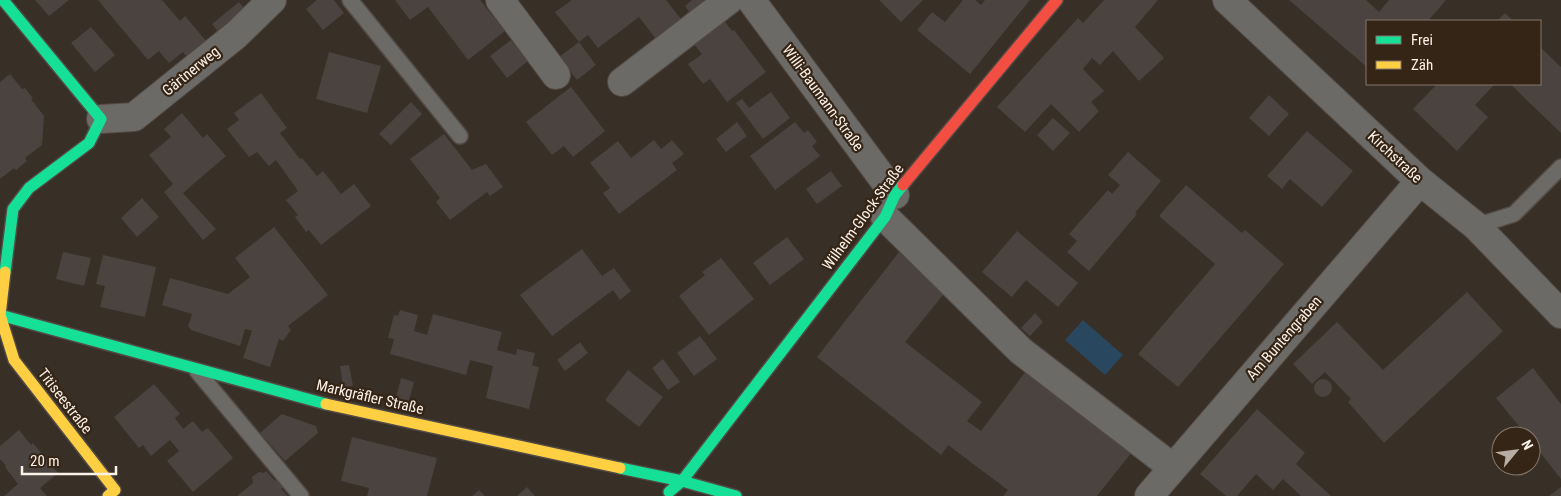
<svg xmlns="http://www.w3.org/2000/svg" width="1561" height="496" viewBox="0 0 1561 496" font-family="'Roboto Condensed',sans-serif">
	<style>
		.water { fill: #29485f }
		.building { fill: #4b433f }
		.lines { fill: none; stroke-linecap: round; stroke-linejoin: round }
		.lane-casing { stroke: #524a44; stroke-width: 18 }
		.street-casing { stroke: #524a44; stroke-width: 30 }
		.fast-casing { stroke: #524a44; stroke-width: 14 }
		.slow-casing { stroke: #524a44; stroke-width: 14 }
		.jam-casing { stroke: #524a44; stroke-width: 14 }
		.lane { stroke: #6c6a66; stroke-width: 15 }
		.street { stroke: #6c6a66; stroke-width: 28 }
		.fast { stroke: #16e098; stroke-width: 11 }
		.slow { stroke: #ffcf43; stroke-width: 11 }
		.jam { stroke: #f24e42; stroke-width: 11 }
		.labels { text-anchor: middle; stroke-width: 4.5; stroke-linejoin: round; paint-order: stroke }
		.street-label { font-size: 15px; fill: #fcf1e8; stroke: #352516 }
	</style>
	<rect width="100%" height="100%" fill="#382f27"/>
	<path class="water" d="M1083,320l40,35 -18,20 -40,-35z"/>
	<path class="building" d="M35,0h34l-20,16z
		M98,0h64l18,21 5,-5 22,26 -19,16 -5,-6 -14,11 -10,-12 -11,9z
		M317,0h17l10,13 -21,17 -17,-21z
		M395,0h85l25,31 -37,29 -40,-53 -18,13z
		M572,0h94l15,19 -25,20 -17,-22 -41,31 -10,-13 -9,7 -24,-30z
		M692,0h21l-21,16 -7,-10z
		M879,0h44l-22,22z
		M963,0h12l6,5 4,-5h45l-60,74 -53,-44 15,-18 13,10z
		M1104,0h54l-23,27 29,31 -25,23 -26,-30 -13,14 -8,-7 -9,11 21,22 -13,11 8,9 -20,21 -28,-28 -26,28 -28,-25 81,-89 5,5z
		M1289,0h77l13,12 10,-12h57l-18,21h-61v46z
		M239,2l8,10 -27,22 -8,-10z
		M1505,13l8,8h-16z
		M723,19l9,12 2,-1 32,42 -39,30 -17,-23 -7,5 -15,-20 14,-10 -10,-12z
		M91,27l24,28 -20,17 -24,-29z
		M511,40l17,21 -21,17 -17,-22z
		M579,42l17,23 -19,15 -18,-23z
		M1540,47l21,20v66l-51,-49h30z
		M329,52l52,14 -14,47 -51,-14z
		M10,74l12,15 3,-1 8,10 -2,1 13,17 -2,29 -17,13 2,3 -11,9 -2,-2 -14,11v-97z
		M1437,84h58l-20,21 13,12 -31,34 -44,-42z
		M571,87l34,44 -32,26 -9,-11 -12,9 -26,-33z
		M771,92l19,26 -27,21 -27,-36 6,-4 7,9z
		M261,93l26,35 -7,5 20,26 2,-1 15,18 6,-5 18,23 13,-10 17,22 -50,39 -12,-15 -3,2 -11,-15 3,-2 -12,-15 12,-9 -22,-31 -7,6 -12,-14 -8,5 -22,-28 12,-9 -5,-7z
		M1269,95l20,19 -20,22 -20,-18z
		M411,102l11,12 -31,31 -12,-11z
		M182,113l21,25 4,-4 19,22 -43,37 33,36 -13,11 -39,-48 9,-8 -24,-29 22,-18 -7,-8z
		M1053,118l17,15 -17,18 -16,-16z
		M737,122l10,14 -21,16 -10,-13z
		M795,122l9,11 4,-3 9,12 -5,4 8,10 -45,34 -25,-34z
		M1307,131l46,40 -31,36 -32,-28 -8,10 -15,-13z
		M444,134l28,36 14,-6 17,23 -13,9 -3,-4 -37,28 -14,-18 4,-4 -30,-39z
		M654,140l7,9 11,-9 12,14 -12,9 5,7 -58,44 -16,-21 7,-5 -20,-25 28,-22 13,17z
		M1128,152l33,29 -26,32 2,1 -48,57 -22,-19 10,-11 -8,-7 39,-44 4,4 8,-9 -12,-10z
		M831,171l11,15 -25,18 -11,-15z
		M1186,185l56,48 3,-3 39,34 -106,123 -40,-33 77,-90 -56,-48z
		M142,198l17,19 -22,20 -16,-19z
		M274,227l54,68 -40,31 3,4 -8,11 -4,-2 -9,28 -27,-9 9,-27 -7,-2 -5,17 -49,-16 -3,-4 4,-12 -30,-9 8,-27 58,16 22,-17 -15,-19z
		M1017,231l61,52 -20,24 -32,-27 -14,17 -30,-25z
		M787,237l17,22 -34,26 -17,-22z
		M582,249l20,27 12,-8 17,23 -11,9 -7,-10 -61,46 -32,-41z
		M63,252l28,6 -7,28 -28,-7z
		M899,252l48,38 -42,52 77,60 -15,19 14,10 45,-60 106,81 -35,44h-94l5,-6 -60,-45 -7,10 -124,-98z
		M103,255l53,12 -11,50 -45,-10 5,-21 -9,-2z
		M721,258l33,41 -45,36 -30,-39 26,-21 -3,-3z
		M1467,292l36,39 -119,112 -36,-41 3,-3 -26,-27 -13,12 -19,-20 44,-42 46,48z
		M400,310l18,5 -4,16 13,4 6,-21 69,18 -5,18 19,5 1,-6 18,4 -3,12 7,2 -10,42 -43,-11 7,-32 -23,-6 -4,15 -76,-21 4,-15 -6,-1 6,-23 4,1z
		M1035,313l8,9 -13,14 -9,-8z
		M700,336l17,23 -23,17 -17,-23z
		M580,342l8,11 -23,18 -8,-11z
		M663,359l17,23 -12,8 -16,-22z
		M349,365l4,21 -10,1 -3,-21z
		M1533,368l28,36v75l-30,-38v-5h-4l-31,-38z
		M628,370l35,27 -24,30 -34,-27z
		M401,378l13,4 -6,22 -13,-3z
		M1314 388a9 9 0 1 1 18 0a9 9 0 1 1-18 0Z
		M154,384l26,30 -5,4 8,11 10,-8 9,11 6,-4 25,30 -40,34 -26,-31 12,-10 -9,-11 -19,16 -8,-11 -4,3 -25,-31z
		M1257,409l48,44 -9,11 35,32h-30l-18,-17 -10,11 -17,-16 -19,22h-11l-26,-22z
		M282,414l34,12 2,7 -33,28 -25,-28z
		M19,430l12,15 2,-2 25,30 -18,15 7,8h-43l14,-12 -13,-17 1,-1 -6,-7v-13z
		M352,437l85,21 -10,38h-60l2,-8 -28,-7z
		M266,471l9,10 4,-4 7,8 -5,4 7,7h-51l16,-13 -1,-6 7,-5 5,1z
		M527,487l8,9h-18z
		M1561,487v9h-12z
		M479,490l6,6h-13z"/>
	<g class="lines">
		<g class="lane-casing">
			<path id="lane" d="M350,0l110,136
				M1476,226l38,-12 47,-47
				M197,371l104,125"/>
		</g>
		<g class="street-casing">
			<path id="street" d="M500,0l56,75
				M751,0l144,195
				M1227,0l193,181 56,45 85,88
				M622,82l107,-82
				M101,119l33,-2 102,-82 36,-35
				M885,217l136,134 151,116
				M1149,496l271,-315"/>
		</g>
		<g class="fast-casing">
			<path id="fast" d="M3,0l98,119 -12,24 -60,45 -16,21 -8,63
				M0,315l326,89
				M620,468l62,13 54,15
				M669,492l13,-11 203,-264 10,-22 8,-10"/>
		</g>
		<g class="slow-casing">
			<path id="slow" d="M5,272l-5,43 14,45 101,130 -7,6
				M326,404l294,64"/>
		</g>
		<g class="jam-casing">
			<path id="jam" d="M903,185l154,-185"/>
		</g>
		<use href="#lane" class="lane"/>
		<use href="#street" class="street"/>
		<use href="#fast" class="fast"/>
		<use href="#slow" class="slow"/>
		<use href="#jam" class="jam"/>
	</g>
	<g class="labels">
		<g class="street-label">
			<text transform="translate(191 71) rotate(-39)" y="5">Gärtnerweg</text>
			<text transform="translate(823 98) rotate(54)" y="5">Willi-Baumann-Straße</text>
			<text transform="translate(1395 157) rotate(43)" y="5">Kirchstraße</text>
			<text transform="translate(863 217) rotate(-54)" y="5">Wilhelm-Glock-Straße</text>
			<text transform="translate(1284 338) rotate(-49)" y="5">Am Buntengraben</text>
			<text transform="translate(370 397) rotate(13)" y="5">Markgräfler Straße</text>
			<text transform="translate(65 401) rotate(52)" y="5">Titiseestraße</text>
		</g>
	</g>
	<rect x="1366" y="20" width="175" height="65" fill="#352516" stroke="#85776a"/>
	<rect x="1376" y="36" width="25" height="8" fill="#16e098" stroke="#85776a"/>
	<text x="1411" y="45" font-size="15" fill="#fcf1e8">Frei</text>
	<rect x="1376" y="61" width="25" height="8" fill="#ffcf43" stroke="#85776a"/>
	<text x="1411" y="70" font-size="15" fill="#fcf1e8">Zäh</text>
	<g transform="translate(1516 451) rotate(61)"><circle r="24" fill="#352516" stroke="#85776a"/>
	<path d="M0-4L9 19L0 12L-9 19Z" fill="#b7ada4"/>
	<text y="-8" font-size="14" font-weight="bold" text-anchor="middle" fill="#fcf1e8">N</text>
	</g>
	<path d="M22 466v8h94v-8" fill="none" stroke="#fcf1e8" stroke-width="2.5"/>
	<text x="30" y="466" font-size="15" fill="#fcf1e8" stroke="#352516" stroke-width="4" paint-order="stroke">20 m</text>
</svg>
